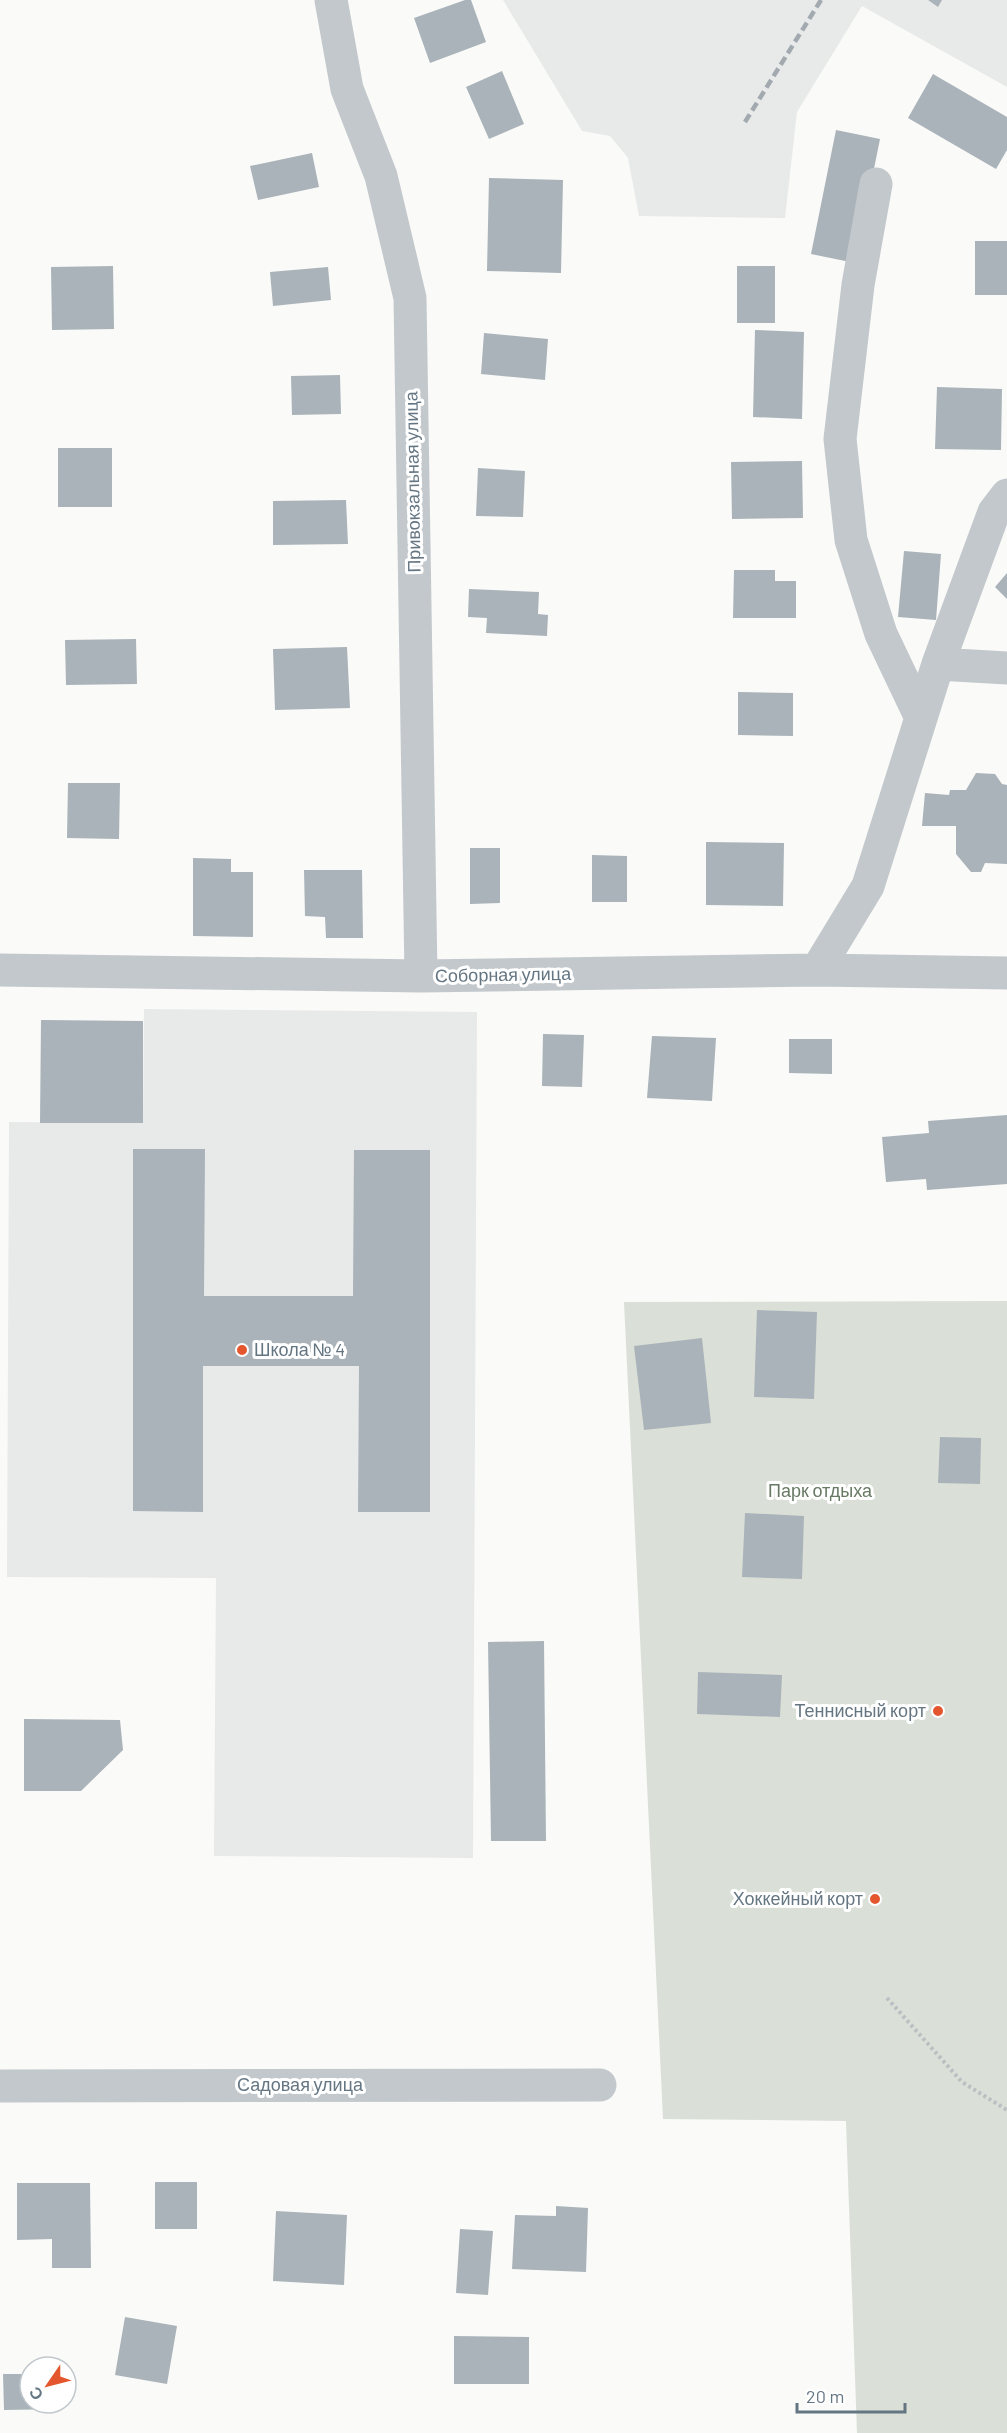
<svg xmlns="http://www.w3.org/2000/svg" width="1007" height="2433" viewBox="0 0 1007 2433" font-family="Barlow,sans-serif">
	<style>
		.built { fill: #e8e9e9 }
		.green { fill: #dadfd7 }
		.building { fill: #aab3b9 }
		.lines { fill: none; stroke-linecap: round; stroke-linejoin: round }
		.path { stroke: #bbbfc2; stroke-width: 4; stroke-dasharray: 3 3; stroke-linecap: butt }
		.minor { stroke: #c3c8cc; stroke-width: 33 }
		.rail { stroke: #a2aab0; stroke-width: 4.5; stroke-dasharray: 9 4.5; stroke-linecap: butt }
		.poi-dot { fill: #e4572e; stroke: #fff; stroke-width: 2 }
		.labels { text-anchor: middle; stroke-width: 6; stroke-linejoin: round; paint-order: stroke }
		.street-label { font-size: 18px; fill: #657683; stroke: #fff }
		.poi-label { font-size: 18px; fill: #657683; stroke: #fff; text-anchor: end }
		.park-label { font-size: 18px; fill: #687a64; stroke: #fff }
	</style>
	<rect width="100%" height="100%" fill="#fafaf8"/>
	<path class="built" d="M503,0h504v87l-145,-81 -65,106 -12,106 -146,-2 -11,-58 -18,-22 -28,-5z
		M144,1009l333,3 -4,846 -259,-2 2,-278 -209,-1 2,-455 134,1z"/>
	<path class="green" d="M1007,1301v1132h-150l-11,-312 -183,-2 -39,-817z"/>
	<path class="building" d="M465,0h6l15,42 -56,21 -16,-45z
		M928,0h14l-4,7z
		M502,71l22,53 -35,15 -23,-52z
		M933,74l74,43v33l-11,19 -88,-51z
		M836,130l44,9 -25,124 -44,-9z
		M312,153l7,34 -61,13 -8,-34z
		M489,178l74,2 -2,93 -74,-2z
		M975,241h32v54h-32z
		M113,266l1,63 -62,1 -1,-63z
		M737,266h38v57h-38z
		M328,267l3,33 -58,6 -3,-34z
		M755,330l49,2 -2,87 -49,-2z
		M484,333l64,6 -3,41 -64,-6z
		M340,375l1,39 -49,1 -1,-39z
		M937,387l65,2 -1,61 -66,-1z
		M58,448h54v59h-54z
		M802,461l1,57 -71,1 -1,-57z
		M478,468l47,3 -2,46 -47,-1z
		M346,500l2,44 -75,1v-44z
		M904,551l37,3 -5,66 -38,-3z
		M734,570h41v11h21v37h-63z
		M1007,573v26l-12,-12z
		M469,589l70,3 -1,22 10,1 -1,21 -61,-3 1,-15 -19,-1z
		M136,639l1,45 -71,1 -1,-45z
		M347,647l3,61 -75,2 -2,-61z
		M738,692l55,1v43l-55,-1z
		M976,773l19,1 7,10 5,1v79l-22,-1 -4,9h-10l-15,-18v-28h-34l3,-33 24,2 1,-5h16z
		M68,783h52l-1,56 -52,-1z
		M706,842l78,1 -1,63 -77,-1z
		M470,848h30v55l-30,1z
		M592,855l35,1v46h-35z
		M193,858l38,1v13h22v65l-60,-1z
		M304,870h58l1,68h-37l-1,-21 -20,-1z
		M41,1020l102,1v102h-103z
		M543,1034l41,1 -2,52 -40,-1z
		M652,1036l64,2 -4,63 -65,-3z
		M789,1039h43v35l-43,-1z
		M1007,1115v69l-80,6 -1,-11 -40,3 -4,-45 47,-4 -1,-12z
		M133,1149h72l-1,147h149l1,-146h76v362h-72l1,-146h-156v146l-70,-1z
		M757,1310l60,2 -3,87 -60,-2z
		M702,1338l9,85 -67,7 -10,-84z
		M940,1437l41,1 -1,46 -42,-1z
		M745,1513l59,3 -2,63 -60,-2z
		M544,1641l2,200h-55l-3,-199z
		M698,1672l84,3 -2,42 -83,-3z
		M24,1719l96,1 3,30 -42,41h-57z
		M155,2182h42v47h-42z
		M17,2183h73l1,85h-39v-29l-35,1z
		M556,2206l32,2 -2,64 -74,-3 3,-54 41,1z
		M276,2211l71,4 -3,70 -71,-4z
		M460,2229l33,2 -5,64 -32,-2z
		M125,2317l52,9 -10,58 -52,-9z
		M454,2336l75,1v47h-75z
		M3,2374h27v29h34v6l-60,1z"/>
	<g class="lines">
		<path class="path" d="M887,1998l75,84 45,28"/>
		<path class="minor" d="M331,0l16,89 34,87 29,122 11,678
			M876,184l-18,101 -18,154 11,101 30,94 40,84
			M938,664l69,4
			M0,970l421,6 396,-6 190,3
			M817,970l51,-84 70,-222 56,-152 13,-17
			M0,2086l600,-1"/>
		<path class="rail" d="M745,122l76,-122"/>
	</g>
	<g class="poi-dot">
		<circle cx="242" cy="1350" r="6"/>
		<circle cx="938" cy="1711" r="6"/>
		<circle cx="875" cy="1899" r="6"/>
	</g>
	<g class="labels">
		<g class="street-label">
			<text transform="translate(413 482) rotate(-91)" y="6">Привокзальная улица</text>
			<text transform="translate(503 975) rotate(-1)" y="6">Соборная улица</text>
			<text x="300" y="2091">Садовая улица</text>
		</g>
		<g class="poi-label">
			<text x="254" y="1356" text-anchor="start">Школа № 4</text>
			<text x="926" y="1717">Теннисный корт</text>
			<text x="863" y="1905">Хоккейный корт</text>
		</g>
		<g class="park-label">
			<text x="820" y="1497">Парк отдыха</text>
		</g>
	</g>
	<g transform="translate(48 2385) rotate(235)"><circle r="28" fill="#ffffff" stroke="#c1c8cd" stroke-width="1.5"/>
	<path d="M0-4.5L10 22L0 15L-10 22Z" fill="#e4572e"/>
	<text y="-9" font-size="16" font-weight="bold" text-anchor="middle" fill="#657683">С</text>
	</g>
	<path d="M797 2403v9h108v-9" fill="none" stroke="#657683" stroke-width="3"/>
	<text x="806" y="2403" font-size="18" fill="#657683" stroke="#ffffff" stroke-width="4.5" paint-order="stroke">20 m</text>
</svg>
